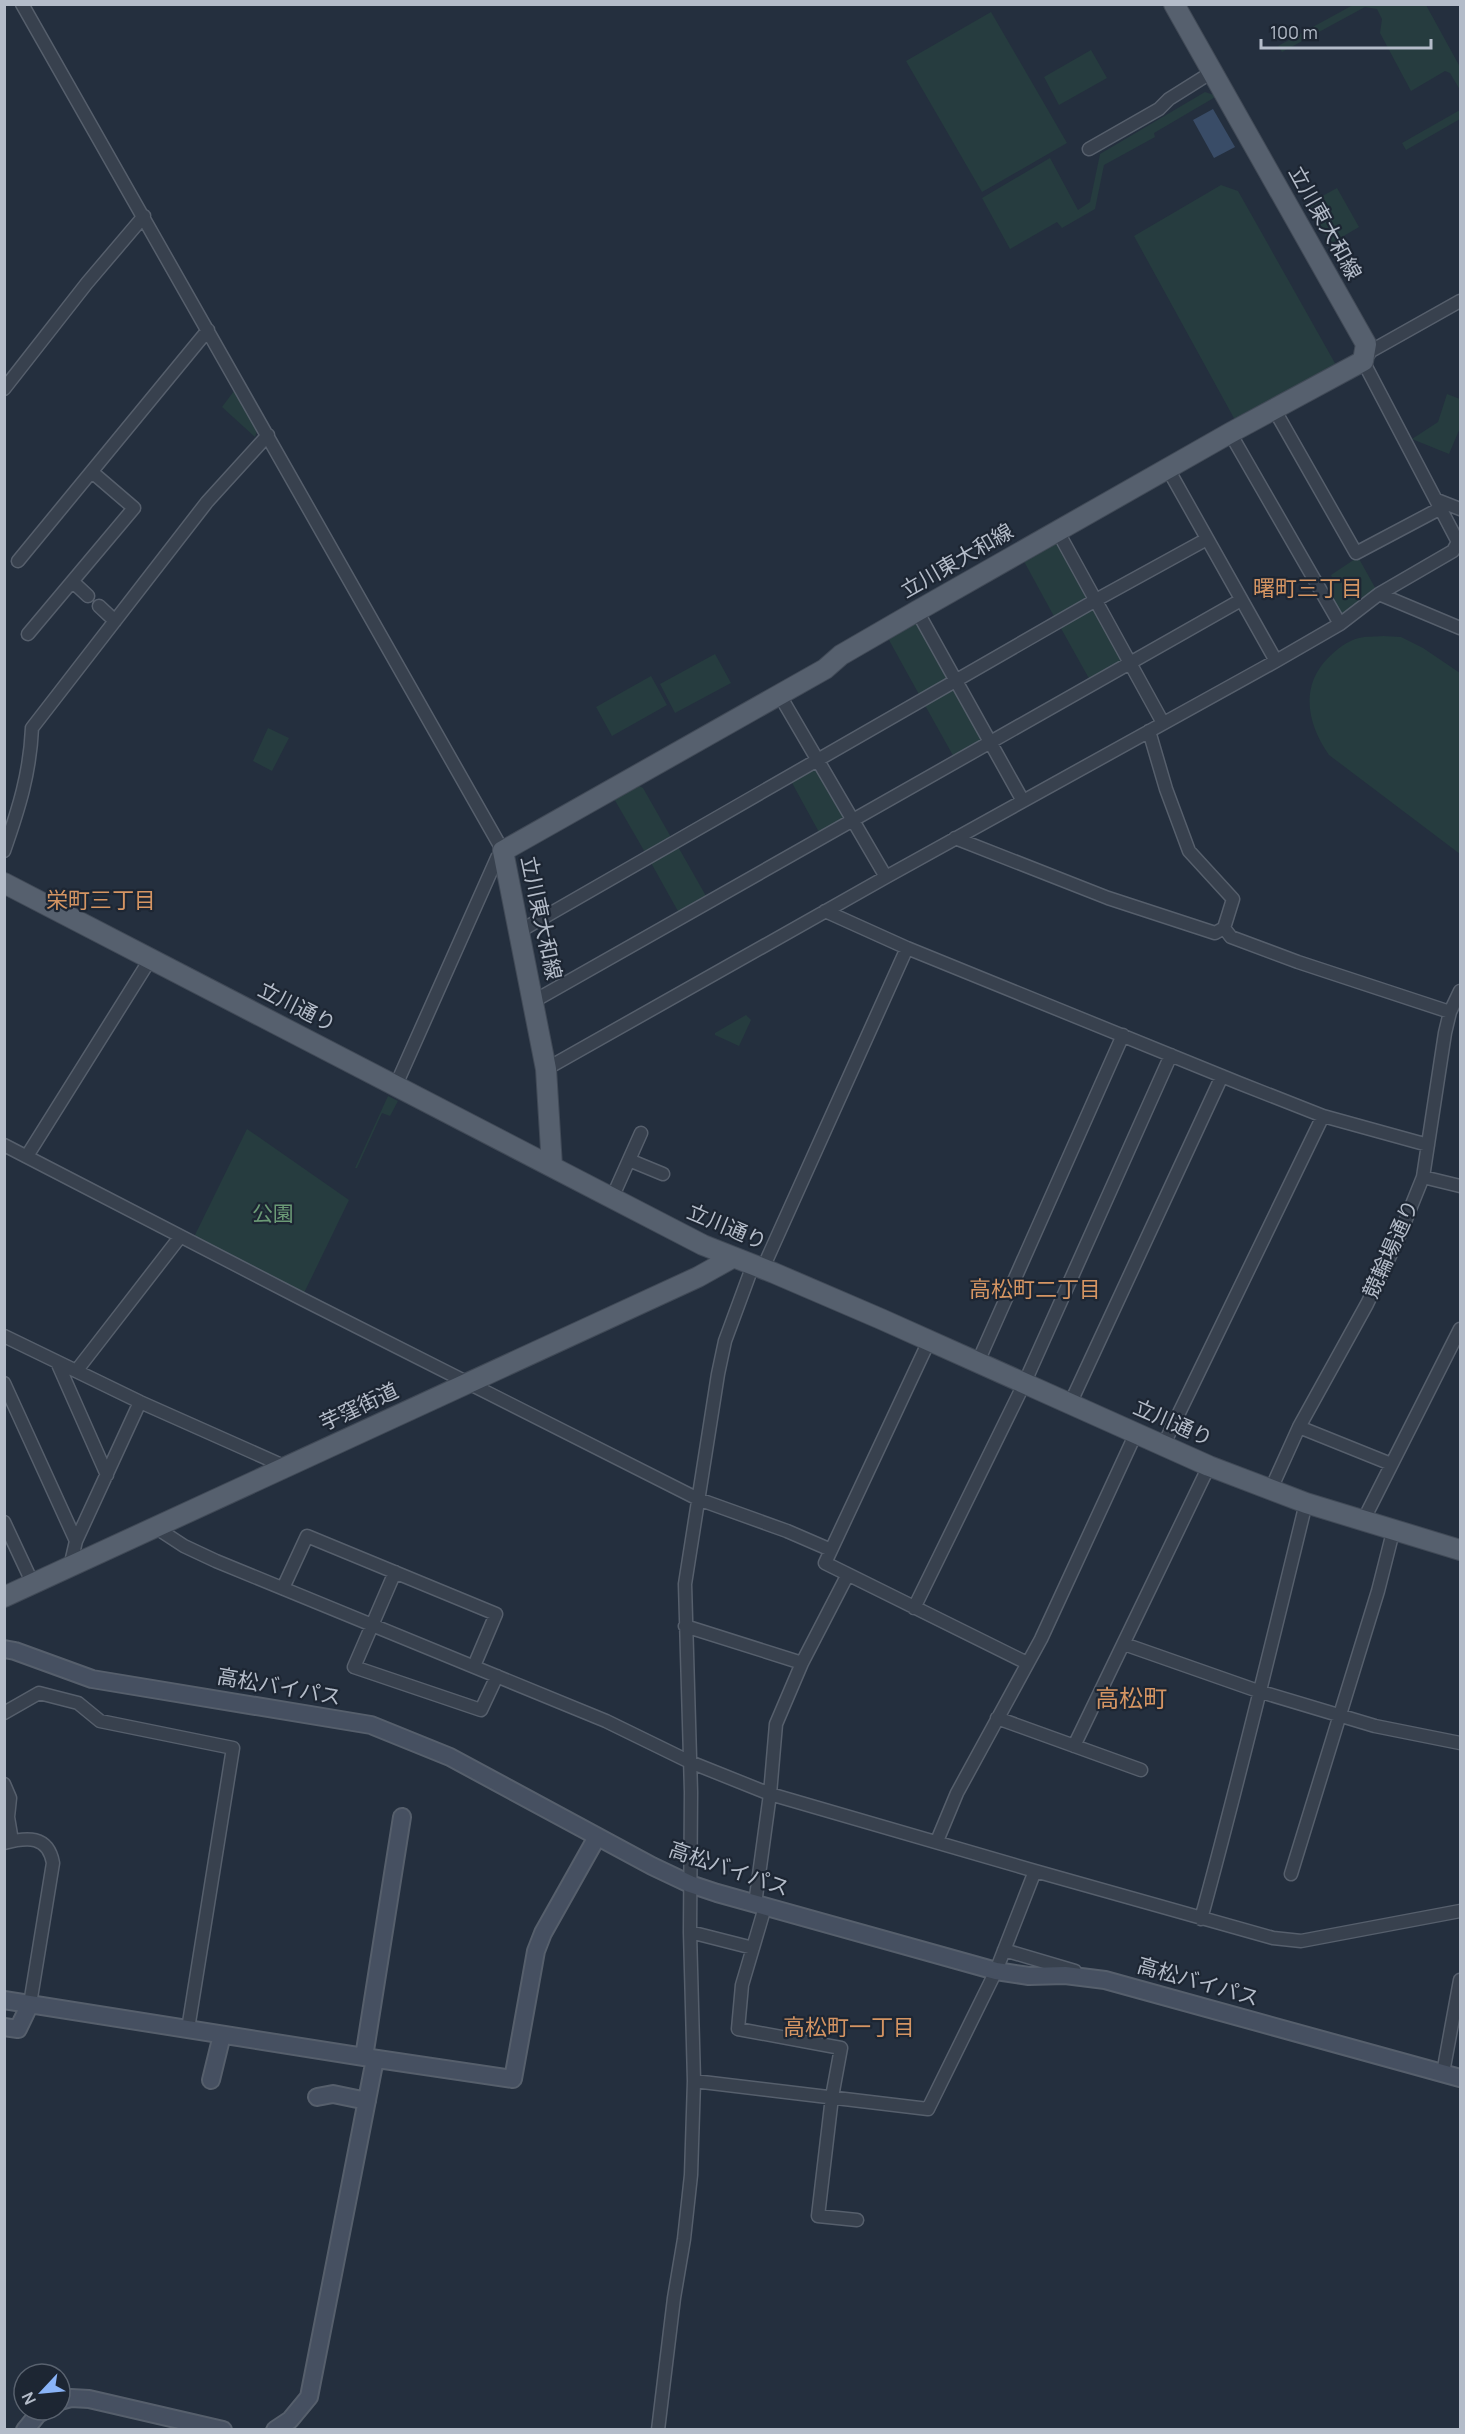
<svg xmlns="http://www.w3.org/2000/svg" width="1465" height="2434" viewBox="0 0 1465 2434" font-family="Manrope,'Noto Sans JP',sans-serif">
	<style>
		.green { fill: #263c3f }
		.water { fill: #394c67 }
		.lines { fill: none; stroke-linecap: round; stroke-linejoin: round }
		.street-casing { stroke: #565f6c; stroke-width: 15 }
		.secondary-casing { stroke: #565f6c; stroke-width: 20 }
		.primary-casing { stroke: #414a57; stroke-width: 22 }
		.street { stroke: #38414e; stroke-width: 12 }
		.secondary { stroke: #465061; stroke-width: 16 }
		.primary { stroke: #56606e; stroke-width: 20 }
		.labels { text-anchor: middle; stroke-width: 4.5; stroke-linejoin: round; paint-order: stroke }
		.street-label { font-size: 21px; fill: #b4bcc9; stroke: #1d2633 }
		.park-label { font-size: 21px; fill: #6b9a76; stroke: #1d2633 }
		.neighbourhood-label { font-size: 22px; fill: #d59563; stroke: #1d2633 }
		.quarter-label { font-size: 24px; fill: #d59563; stroke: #1d2633 }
	</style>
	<rect width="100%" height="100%" fill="#242f3e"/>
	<path class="green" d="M1353,5h73l34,62v23l-10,-17 -5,-2 -34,20 -31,-58 2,-14 -5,-10 -12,-2 -83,45 -4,-6z
		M991,12l76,131 -85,49 -76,-131z
		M1091,50l16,28 -48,27 -15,-28z
		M1205,92l12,4 -63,37 1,4 -51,28 -9,44 -33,19 -5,-6 -47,27 -28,-51 68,-40 28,52 12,-8 10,-48z
		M1460,110v9l-54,31 -4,-7z
		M1221,185l17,6 98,174 -101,55 -101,-184z
		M1337,188l22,39 -29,17 -22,-40z
		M234,391l23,40 -2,6 -33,-30z
		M1447,394l13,5v29l-11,26 -37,-15 26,-17z
		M1057,534l36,66 -37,20 -36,-66z
		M1358,557l20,36 -37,29 -19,-31 12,-9 -3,-7z
		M1094,602l33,59 -36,21 -33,-59z
		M917,612l37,67 -33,19 -37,-67z
		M1383,636l18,1 22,11 37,25v181l-131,-99c-21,-30 -30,-68 -1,-97 9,-9 19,-17 31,-20 7,-2 16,-1 24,-2z
		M715,654l16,29 -56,30 -15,-29z
		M651,676l16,29 -55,31 -16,-29z
		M955,681l34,59 -34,19 -33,-59z
		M268,728l21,10 -17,33 -19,-10z
		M819,766l29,52 -28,16 -29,-53z
		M636,784l7,4 29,51 -26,15 -33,-57z
		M677,845l29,51 -3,3 -24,14 -29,-52z
		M746,1015l5,5 -12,26 -24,-11v-2z
		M388,1096l10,5 -8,15 -8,-3 -25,55h-2z
		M247,1129l102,71 -45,93 -110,-56z"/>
	<path class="water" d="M1213,109l22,38 -21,11 -21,-38z"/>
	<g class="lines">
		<g class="street-casing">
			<path id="street" d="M22,4l481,847 -6,7 -101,227
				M1089,149l70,-40 10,-10 43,-27
				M4,389l83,-106 57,-67
				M1274,409l82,144 85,-45
				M1230,433l110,191
				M1168,469l108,192
				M1437,500l23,9
				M1058,532l105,191
				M18,561l190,-231
				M73,582l15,14
				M1379,594l81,34
				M99,606l16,15
				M917,611l106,190
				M28,634l106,-126 -42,-36
				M779,694l107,183
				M955,838l153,60 107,35 9,-5 9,-29 -44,-48 -23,-62 -17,-58
				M4,851c15,-43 26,-78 28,-123l175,-226 61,-67
				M825,911l82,37 332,135 84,33 105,29
				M1224,928l7,9 67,25 152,50
				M520,931l576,-331 111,-61
				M534,1001l707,-401
				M546,1069l340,-192 390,-216 64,-37 39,-30 74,-43 5,-9 -95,-181 8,-10 89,-50
				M4,1145l298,154 396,200 89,32 44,19
				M27,1156l124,-198
				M629,1160l34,14
				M1423,1177l37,9
				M612,1198l29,-65
				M763,1268l144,-320
				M4,1336l136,66 146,65
				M929,1341l-104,222 202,100
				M57,1362l50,113
				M977,1364l146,-329
				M77,1370l103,-133
				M4,1383l72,158
				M1070,1404l152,-328
				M1299,1427l92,37
				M1163,1446l160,-330
				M1271,1489l28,-62 68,-123 31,-65 25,-62 22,-144 5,-21 10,-21
				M1364,1519l96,-190
				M4,1522l29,62
				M155,1527l29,19 32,15 390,160 84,41 80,32 265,77 238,67 28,3 159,-30
				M70,1567l6,-26 64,-139
				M395,1572l-41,95 127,43 16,-34
				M283,1588l24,-52 189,78 -22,52
				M914,1608l110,-224 147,-329
				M685,1626l117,37
				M1124,1644l134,47 117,35 85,17
				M4,1713l35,-20 39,10 22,18 133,27 -45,281
				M997,1718l144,52
				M1074,1746l135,-280
				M4,1784l6,14 -2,19 4,24
				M937,1841l20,-48 84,-154 95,-206
				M4,1843c23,-6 44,-8 49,20l-23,141
				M1291,1874l87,-283 16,-63
				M755,1904l15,-110 6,-70 26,-61 45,-87
				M765,1907l-23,78 -4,44 103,19 -9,49 -14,119 39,4
				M1201,1919c38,-138 71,-277 105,-416
				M690,1932l63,16
				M1004,1950l71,21
				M1443,2073l17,-93
				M694,2081l234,28 68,-138 39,-100
				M658,2430l16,-132 10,-59 7,-64 3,-94 -4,-149 1,-140 -6,-208 33,-210 7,-33 28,-76"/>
		</g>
		<g class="secondary-casing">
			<path id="secondary" d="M4,1649l11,2 77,28 279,46 79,32 202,109 38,18 27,9 279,78 33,5 36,-1 40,5 355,98
				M4,2000l360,57 38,-240
				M4,2027l14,2 12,-25
				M364,2057l149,22 23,-128 7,-18 54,-96
				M211,2080l11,-45
				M317,2097l16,-3 34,7
				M60,2401l11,-3 18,1 134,31
				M25,2430l13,-16 7,-4
				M275,2430l15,-10 19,-23 66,-338"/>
		</g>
		<g class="primary-casing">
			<path id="primary" d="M4,883l699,362 71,28 107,46 328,147 97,37 154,47
				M552,1166l-6,-97 -43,-218 322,-182 16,-14 76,-44 313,-178 133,-72 3,-17 -192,-340
				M4,1597l694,-320 34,-19"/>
		</g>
		<use href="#street" class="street"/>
		<use href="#secondary" class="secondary"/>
		<use href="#primary" class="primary"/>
	</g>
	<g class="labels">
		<g class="street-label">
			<text transform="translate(1325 223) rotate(61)" y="7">立川東大和線</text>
			<text transform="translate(957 561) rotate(-30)" y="7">立川東大和線</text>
			<text transform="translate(541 918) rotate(78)" y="7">立川東大和線</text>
			<text transform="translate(297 1007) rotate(27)" y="7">立川通り</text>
			<text transform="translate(727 1227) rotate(23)" y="7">立川通り</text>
			<text transform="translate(1391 1249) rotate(-66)" y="7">競輪場通り</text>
			<text transform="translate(359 1407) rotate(-25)" y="7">芋窪街道</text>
			<text transform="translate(1173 1423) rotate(24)" y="7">立川通り</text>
			<text transform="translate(279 1687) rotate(10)" y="7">高松バイパス</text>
			<text transform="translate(729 1869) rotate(19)" y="7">高松バイパス</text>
			<text transform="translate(1198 1982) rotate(16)" y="7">高松バイパス</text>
		</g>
		<g class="park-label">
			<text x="273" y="1221">公園</text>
		</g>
		<g class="neighbourhood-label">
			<text x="1308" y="596">曙町三丁目</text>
			<text x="101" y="908">栄町三丁目</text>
			<text x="1035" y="1297">高松町二丁目</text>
			<text x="849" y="2035">高松町一丁目</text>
		</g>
		<g class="quarter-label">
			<text x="1131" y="1707">高松町</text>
		</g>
	</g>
	<rect width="1465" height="2434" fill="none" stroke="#b4bcc9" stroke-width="12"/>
	<g transform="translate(42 2392) rotate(244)"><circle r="28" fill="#1d2633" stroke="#59626f" stroke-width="1.5"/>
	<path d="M0-4.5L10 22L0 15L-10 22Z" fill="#8ab4f8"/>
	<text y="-9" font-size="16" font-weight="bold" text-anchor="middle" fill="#b4bcc9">N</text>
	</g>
	<path d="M1261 39v9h170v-9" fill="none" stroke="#b4bcc9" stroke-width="3"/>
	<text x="1270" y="39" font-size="18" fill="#b4bcc9" stroke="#1d2633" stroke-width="4.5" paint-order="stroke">100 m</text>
</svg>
